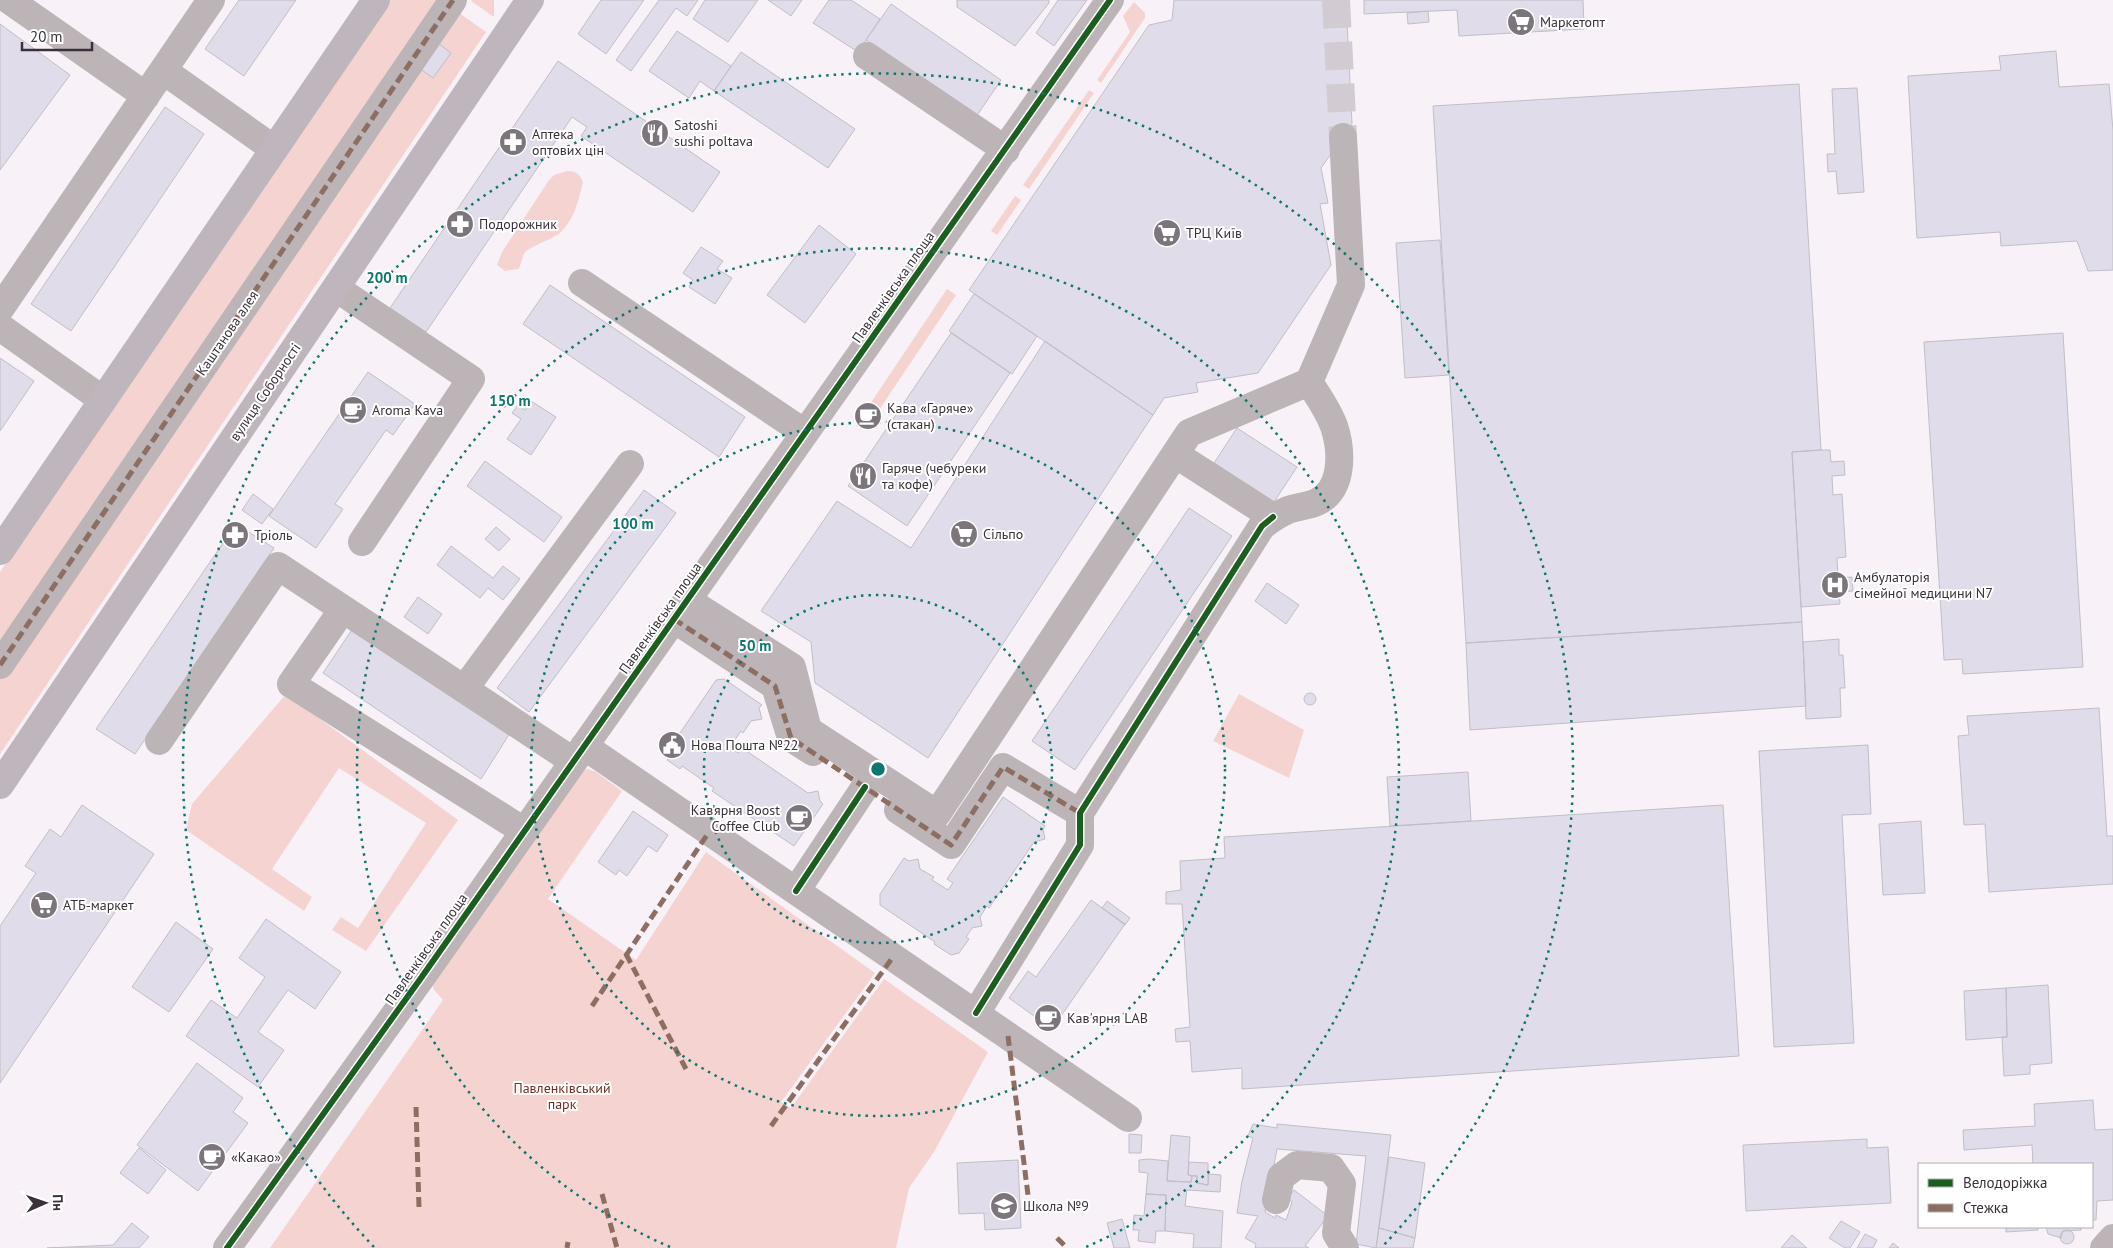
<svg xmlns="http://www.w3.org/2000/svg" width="2113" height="1248" viewBox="0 0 2113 1248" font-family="'PT Sans',sans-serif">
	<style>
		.green { fill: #f5d3d0 }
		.building { fill: #e1dce9; stroke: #c1bec6 }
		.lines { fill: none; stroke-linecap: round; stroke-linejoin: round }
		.minor-tunnel { stroke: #d2cbd2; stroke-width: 28; stroke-dasharray: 28 14; stroke-linecap: butt }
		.minor { stroke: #bcb4b7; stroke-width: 28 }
		.major { stroke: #beb6bc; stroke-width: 28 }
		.quiet { stroke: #8d6e63; stroke-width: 5; stroke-dasharray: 10 5; stroke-linecap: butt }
		.cycleway-casing { stroke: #fff; stroke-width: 9 }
		.cycleway { stroke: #1b5e20; stroke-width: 6 }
		.ring { fill: none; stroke: #0f766e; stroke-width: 2.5; stroke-dasharray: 2.5 5 }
		.labels { text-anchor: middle; stroke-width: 4; stroke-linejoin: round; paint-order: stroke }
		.poi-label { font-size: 14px; fill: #3a313a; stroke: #fff; text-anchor: start }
		.street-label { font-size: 14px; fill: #3a313a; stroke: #fff }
		.park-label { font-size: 14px; fill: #732e26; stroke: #fff }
		.centre { fill: #0f766e; stroke: #fff; stroke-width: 2.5 }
		.ring-label { font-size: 15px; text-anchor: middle; font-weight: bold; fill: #0f766e; stroke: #fff; stroke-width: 4; stroke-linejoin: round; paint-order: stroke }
	</style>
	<rect width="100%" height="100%" fill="#f8f2f8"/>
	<path class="green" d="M388,0h53l45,32 -486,722v-182z
		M472,0h22v17l-23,-16z
		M1134,2l11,11v5l-44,65 -4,-3 33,-48 -7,-16z
		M1089,90l5,3 -65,96 -6,-4z
		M567,171c9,0 13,3 16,11 -4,17 -9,38 -22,50 -10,9 -31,13 -37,22 -2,4 -3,10 -5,15l-14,2 -8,-6 5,-13 47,-72 5,-5z
		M1015,196l6,4 -24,35 -6,-4z
		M947,289l9,6 -81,121 -9,-6z
		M286,694l172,126 -92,131 -34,-21 9,-13 17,11 68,-105 -87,-55 -67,101 40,28 -8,14 -118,-81 6,-26z
		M1239,694l65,36 -15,48 -76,-37z
		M588,769l8,3 26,19 -74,108 88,61 70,-108 169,121 -94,129 10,6 93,-129 104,73 -54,100 -25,36 -13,60h-626l173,-248 -9,-10 -2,-7 150,-213z"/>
	<path class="building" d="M239,0h57l-52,76 -39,-27z
		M601,0h43l-38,54 -28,-20z
		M659,0h39l-11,16 -11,-8 -45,63 -15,-11z
		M705,0h53l-30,42 -35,-23z
		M768,0h34l-11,16z
		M829,0h22l29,19 -22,33 -45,-29z
		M957,0h92v3l-34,43 -58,-39z
		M1058,0h29l-33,46 -18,-13z
		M1174,0h172l6,124 -31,44 7,35 -8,1 11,61 -73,108 -62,10 2,9 -34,6 -11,17 -184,-125 180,-265 23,-5z
		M1364,0h219l1,29 -125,7 -2,-26 -93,4z
		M891,4l110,76 -25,37 -110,-77z
		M1428,11l1,11 -21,2 -1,-11z
		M0,24l70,51 -70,95z
		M677,31l54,35 -17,25 -14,-10 -11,17 -40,-27z
		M438,43l13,10 -18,25 -14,-10z
		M2056,51l3,36 50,-3 4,46v140l-25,1 -11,-30 -76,5 -1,-14 -83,6 -9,-162 93,-6 -2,-14z
		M741,52l114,77 -27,39 -114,-77z
		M558,61l162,111 -27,40 -112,-76 6,-9 -15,-10 -146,215 -36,-24z
		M1799,84l22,366 -29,2 10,170 -336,21 -33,-537z
		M1857,88l7,104 -26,2 -2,-23 -8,1 -1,-18h8l-3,-65z
		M165,107l39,27 -133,197 -40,-27z
		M819,225l37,29 -51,69 -38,-28z
		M1440,240l9,135 -44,3 -9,-135z
		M701,247l22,14 -6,8 15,9 -17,26 -26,-17 4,-7 -10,-7z
		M550,285l195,132 -26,40 -196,-133z
		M974,294l63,42 -25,38 -63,-43z
		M951,333l59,40 -103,153 -59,-40z
		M2063,333l20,334 -120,7 -1,-15 -18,1 -20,-318z
		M1045,341l108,74 -225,343 -113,-75 -4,-41 -50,-31 76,-110 74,47z
		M0,358l34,23 -34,50z
		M368,372l47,32 -22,31 -7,-5 -51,74 8,5 -27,39 -47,-32z
		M531,401l25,16 -25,38 -24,-16 14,-20 -9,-6 6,-8 7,5z
		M1237,428l60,39 -23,35 -60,-39z
		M1821,450h9l1,12 13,-1 1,14 -13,1 1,19 9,-1 4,63 -9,1 1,20 14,-1 1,14 -14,1 1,12 -39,3 -9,-155z
		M485,461l77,56 -18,25 -77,-56z
		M644,490l32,23 -147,199 -32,-24z
		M253,494l20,15 -11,15 -20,-14z
		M1189,508l43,28 -157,234 -43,-29z
		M236,524l38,24 -139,206 -39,-25z
		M496,527l14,12 -11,12 -14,-12z
		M451,546l42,32 10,-12 17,13 -17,21 -15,-12 -8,10 -43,-33z
		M1267,583l32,22 -13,19 -31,-23z
		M418,597l24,17 -14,20 -24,-17z
		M1802,622l4,84 -336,24 -4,-87z
		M353,628l157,105 -29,46 -158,-106z
		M1839,639v16h4l2,33h-5l1,29 -35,2 -3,-77z
		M724,679l38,26 -3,3 3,11 -11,2 -8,12 -2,-2 -11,16 8,6 4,-5 66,45 10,-2 2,10 3,3 -29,42 -82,-55 2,-3 -32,-22 -2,3 -13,-9 3,-5 -4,-4 11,-16 1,1 38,-56z
		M1304 699a6 6 0 1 1 12 0a6 6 0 1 1-12 0Z
		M2099,708l8,128h6v48l-124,8 -4,-68 -21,1 -6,-89 11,-1 -2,-19z
		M1868,745l3,69 -29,1 12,228 -80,4 -15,-296z
		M1468,772l3,49 -81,5 -3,-49z
		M1003,797l42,29 -2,3 2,10 -11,3 -45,66 -2,-2 -7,11 2,9 -10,2 -6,9 3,2 -10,14 -8,2 -17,-11 1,-2 -55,-37v-11l24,-36 5,3 9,-2 2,10 14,8 -2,3 16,10 5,-7 -6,-4z
		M82,805l72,49 -154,229v-157l36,-53 -11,-7 25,-37 11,8z
		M1723,805l16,251 -497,33v-21l-50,4 -2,-31 -14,1 -1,-13 15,-2 -8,-123h-16v-12l15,-2 -1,-29 45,-3 -1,-21z
		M633,811l35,24 -11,17 -9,-6 -21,30 -8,-6 -3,5 -18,-13z
		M1921,821l4,72 -42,2 -4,-71z
		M1091,900l34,24 -73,105 -43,-31 19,-27 8,6z
		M1107,901l23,17 -5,7 -23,-17z
		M266,919l75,53 -26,37 -27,-19 -30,42 26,18 -26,37 -72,-51 25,-36 26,18 28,-41 -26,-19z
		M176,922l37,27 -44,63 -37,-25z
		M2048,985l4,78 -22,2v9l-26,2 -2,-39h5l-1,-49z
		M2006,988l1,49 -41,3 -2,-49z
		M197,1063l46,35 -10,14 15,11 -50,68 -61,-46z
		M2093,1100l2,30 18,-1v71l-16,1 -1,19h-4v-56h-59l-1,-19 -68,5 -1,-20 72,-4 -1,-22z
		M1253,1124l24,4v-4l114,11 -15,113 -20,-4 10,-88 -89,-7 -12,63 10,6 1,-3 10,5 6,-18 -4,-4 6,-8 34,26 -23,30 4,2h-54l1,-4 -11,-6 13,-22 -21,-3 5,-32 11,-43 -5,-2z
		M1129,1134l13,1 -1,18h-12z
		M1171,1135l19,2 -2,38 4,1 -1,6 -24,-1z
		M1867,1139v9l21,-1 3,56 -145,8 -3,-66z
		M139,1148l27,22 -18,24 -28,-21z
		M1389,1157l36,6 -10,75 -36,-10z
		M1149,1159l19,2 -1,20 24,1 1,-6h5v7l11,2 1,-11 12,1 -1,17 -33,-2 -2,16 38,5 -2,37h-28l1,-14 -29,-3 1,-36 -20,-1 2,-21 -9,-1v-12z
		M1018,1160l3,68 -36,2 -1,-17 -25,1 -2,-51z
		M1189,1162l19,1v22l-11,-2v-7l-9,-1z
		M1146,1194l20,1 -1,36h-9l-1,12 -17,-2 1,-11h-6l1,-15 10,1z
		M1122,1219l8,29h-16l-7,-25z
		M1841,1221l19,11 -10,16h-5l-16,-10z
		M132,1223l17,14 -10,11h-92l66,-3z
		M2006,1227h32v3l-32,2z
		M2046,1227h35v3l-18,1 -2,7 -13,-4z
		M1379,1228l36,10 -2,10h-37z
		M2060 1237a7 7 0 1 1 14 0a7 7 0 1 1-14 0Z
		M1865,1234l12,6 -4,8h-16z
		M1792,1235l15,13h-26z
		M1893,1243l6,5h-10z"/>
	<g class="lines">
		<path class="minor-tunnel" d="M1336,0l7,137"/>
		<path class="minor" d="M9,0l137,96
			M867,56l139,94
			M164,71l110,78
			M582,283l223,150
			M336,288l135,91 -109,163
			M0,309l211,-309
			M0,327l103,73
			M1175,454l98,63
			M687,600l105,67 16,63 129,84 252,-381 120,-51 42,-97 -8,-148
			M343,609l-52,75 233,147
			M674,619l101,67 16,52 22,14
			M0,665l453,-665
			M465,688l165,-224
			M159,741l119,-175 295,195
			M584,746l544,372
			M898,810l53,35 52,-78 77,46
			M796,891l69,-104
			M976,1013l104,-168v-32l182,-287c8,-6 16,-12 26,-16 9,-3 20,-4 29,-8 27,-13 25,-52 17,-76 -6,-16 -16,-30 -25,-44
			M1276,1200l5,-23 16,-12 34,3 11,16 -6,49 9,15
			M227,1248l194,-270 689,-978
			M2104,1248l9,-10"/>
		<path class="major" d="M0,551l376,-551
			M0,785l530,-785"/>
		<path class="quiet" d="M674,619l101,67 16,52 160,107 52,-78 77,46
			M0,665l453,-665
			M626,954l60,115
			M592,1006l117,-174
			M1008,1036l20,159
			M416,1107l3,101
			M771,1126l122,-169
			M602,1194l15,54
			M1057,1238l10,10
			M567,1248l1,-6"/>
		<g class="cycleway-casing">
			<path id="cycleway" d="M796,891l69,-104
				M976,1013l104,-168v-32l182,-287 11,-9
				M227,1248l194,-270 689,-978"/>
		</g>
		<use href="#cycleway" class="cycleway"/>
	</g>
	<g class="ring">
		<circle cx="878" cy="769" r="174"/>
		<circle cx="878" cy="769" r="347"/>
		<path d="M670 1247A521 521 0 1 1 1086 1247"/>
		<path d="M374 1247A695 695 0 1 1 1382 1247"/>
	</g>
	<defs>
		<g id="supermarket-disc" transform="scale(1.4375)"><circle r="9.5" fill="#7c757c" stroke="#fff"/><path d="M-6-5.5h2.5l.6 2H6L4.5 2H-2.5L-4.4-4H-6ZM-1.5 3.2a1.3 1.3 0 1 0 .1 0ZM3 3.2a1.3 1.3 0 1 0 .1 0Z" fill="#fff"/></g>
		<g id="restaurant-disc" transform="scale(1.4375)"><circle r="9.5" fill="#7c757c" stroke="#fff"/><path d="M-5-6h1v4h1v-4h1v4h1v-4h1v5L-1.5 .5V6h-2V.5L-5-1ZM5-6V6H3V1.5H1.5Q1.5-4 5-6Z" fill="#fff"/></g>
		<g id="pharmacy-disc" transform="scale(1.4375)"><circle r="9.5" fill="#7c757c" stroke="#fff"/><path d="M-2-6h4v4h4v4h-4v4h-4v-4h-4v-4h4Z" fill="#fff"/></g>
		<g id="cafe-disc" transform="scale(1.4375)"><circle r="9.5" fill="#7c757c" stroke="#fff"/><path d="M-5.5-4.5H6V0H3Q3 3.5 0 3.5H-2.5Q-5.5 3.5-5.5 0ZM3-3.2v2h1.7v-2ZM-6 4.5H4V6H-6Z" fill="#fff"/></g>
		<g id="hospital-disc" transform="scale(1.4375)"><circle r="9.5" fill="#7c757c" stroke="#fff"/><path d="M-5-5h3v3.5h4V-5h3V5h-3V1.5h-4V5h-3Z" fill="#fff"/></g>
		<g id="civic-disc" transform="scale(1.4375)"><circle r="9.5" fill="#7c757c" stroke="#fff"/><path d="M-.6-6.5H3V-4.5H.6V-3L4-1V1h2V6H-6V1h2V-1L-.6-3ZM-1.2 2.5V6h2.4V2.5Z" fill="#fff"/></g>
		<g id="school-disc" transform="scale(1.4375)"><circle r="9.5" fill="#7c757c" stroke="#fff"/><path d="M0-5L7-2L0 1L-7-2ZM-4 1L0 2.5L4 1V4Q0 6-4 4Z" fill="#fff"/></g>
	</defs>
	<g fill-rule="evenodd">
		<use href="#supermarket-disc" x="1521" y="22"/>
		<use href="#restaurant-disc" x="655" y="133"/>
		<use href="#pharmacy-disc" x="513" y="142"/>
		<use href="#pharmacy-disc" x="460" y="224"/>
		<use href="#supermarket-disc" x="1167" y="233"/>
		<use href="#cafe-disc" x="353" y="410"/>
		<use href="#cafe-disc" x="868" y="416"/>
		<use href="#restaurant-disc" x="863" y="476"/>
		<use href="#supermarket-disc" x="964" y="534"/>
		<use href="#pharmacy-disc" x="235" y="535"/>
		<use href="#hospital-disc" x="1835" y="585"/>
		<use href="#civic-disc" x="672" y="745"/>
		<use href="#cafe-disc" x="799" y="818"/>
		<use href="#supermarket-disc" x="44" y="905"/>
		<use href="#cafe-disc" x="1048" y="1018"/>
		<use href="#cafe-disc" x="212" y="1157"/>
		<use href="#school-disc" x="1004" y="1206"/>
	</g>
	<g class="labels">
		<g class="poi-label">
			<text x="1540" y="27">Маркетопт</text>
			<text x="674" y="130">Satoshi<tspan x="674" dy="16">sushi poltava</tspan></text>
			<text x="532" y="139">Аптека<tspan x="532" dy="16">оптових цін</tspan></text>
			<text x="479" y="229">Подорожник</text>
			<text x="1186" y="238">ТРЦ Київ</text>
			<text x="887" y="413">Кава «Гаряче»<tspan x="887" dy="16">(стакан)</tspan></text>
			<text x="372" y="415">Aroma Kava</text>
			<text x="882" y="473">Гаряче (чебуреки<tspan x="882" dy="16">та кофе)</tspan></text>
			<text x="983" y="539">Сільпо</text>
			<text x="254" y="540">Тріоль</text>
			<text x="1854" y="582">Амбулаторія<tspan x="1854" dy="16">сімейної медицини N7</tspan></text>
			<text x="691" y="750">Нова Пошта №22</text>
			<text x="780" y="815" text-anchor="end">Кав’ярня Boost<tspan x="780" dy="16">Coffee Club</tspan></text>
			<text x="63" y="910">АТБ-маркет</text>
			<text x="1067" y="1023">Кав'ярня LAB</text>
			<text x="231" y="1162">«Какао»</text>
			<text x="1023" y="1211">Школа №9</text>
		</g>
		<g class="street-label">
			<text transform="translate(893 287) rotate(-55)" y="5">Павленківська площа</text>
			<text transform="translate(227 333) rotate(-56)" y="5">Каштанова алея</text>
			<text transform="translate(265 392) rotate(-56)" y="5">вулиця Соборності</text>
			<text transform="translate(660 618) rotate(-55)" y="5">Павленківська площа</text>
			<text transform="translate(426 949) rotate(-55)" y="5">Павленківська площа</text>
		</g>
		<g class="park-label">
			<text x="562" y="1093">Павленківський<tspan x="562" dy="16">парк</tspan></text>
		</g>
	</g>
	<circle cx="878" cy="769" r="8" class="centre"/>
	<g class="ring-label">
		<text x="387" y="283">200 m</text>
		<text x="510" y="406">150 m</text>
		<text x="633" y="529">100 m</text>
		<text x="755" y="651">50 m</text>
	</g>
	<rect x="1918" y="1163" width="175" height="65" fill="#ffffff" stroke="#b0adb0"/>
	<rect x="1928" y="1179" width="25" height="8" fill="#1b5e20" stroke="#b0adb0"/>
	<text x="1963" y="1188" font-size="15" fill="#3a313a">Велодоріжка</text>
	<rect x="1928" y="1204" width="25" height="8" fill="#8d6e63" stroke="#b0adb0"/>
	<text x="1963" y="1213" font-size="15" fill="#3a313a">Стежка</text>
	<g transform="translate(45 1203) rotate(88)" stroke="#ffffff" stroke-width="4" paint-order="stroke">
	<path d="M0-4L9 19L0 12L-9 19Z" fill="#3a313a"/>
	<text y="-8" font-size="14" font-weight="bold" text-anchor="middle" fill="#3a313a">Пн</text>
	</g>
	<path d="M22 42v8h70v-8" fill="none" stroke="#3a313a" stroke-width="2.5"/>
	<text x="30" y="42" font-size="15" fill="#3a313a" stroke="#ffffff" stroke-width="4" paint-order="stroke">20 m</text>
</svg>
